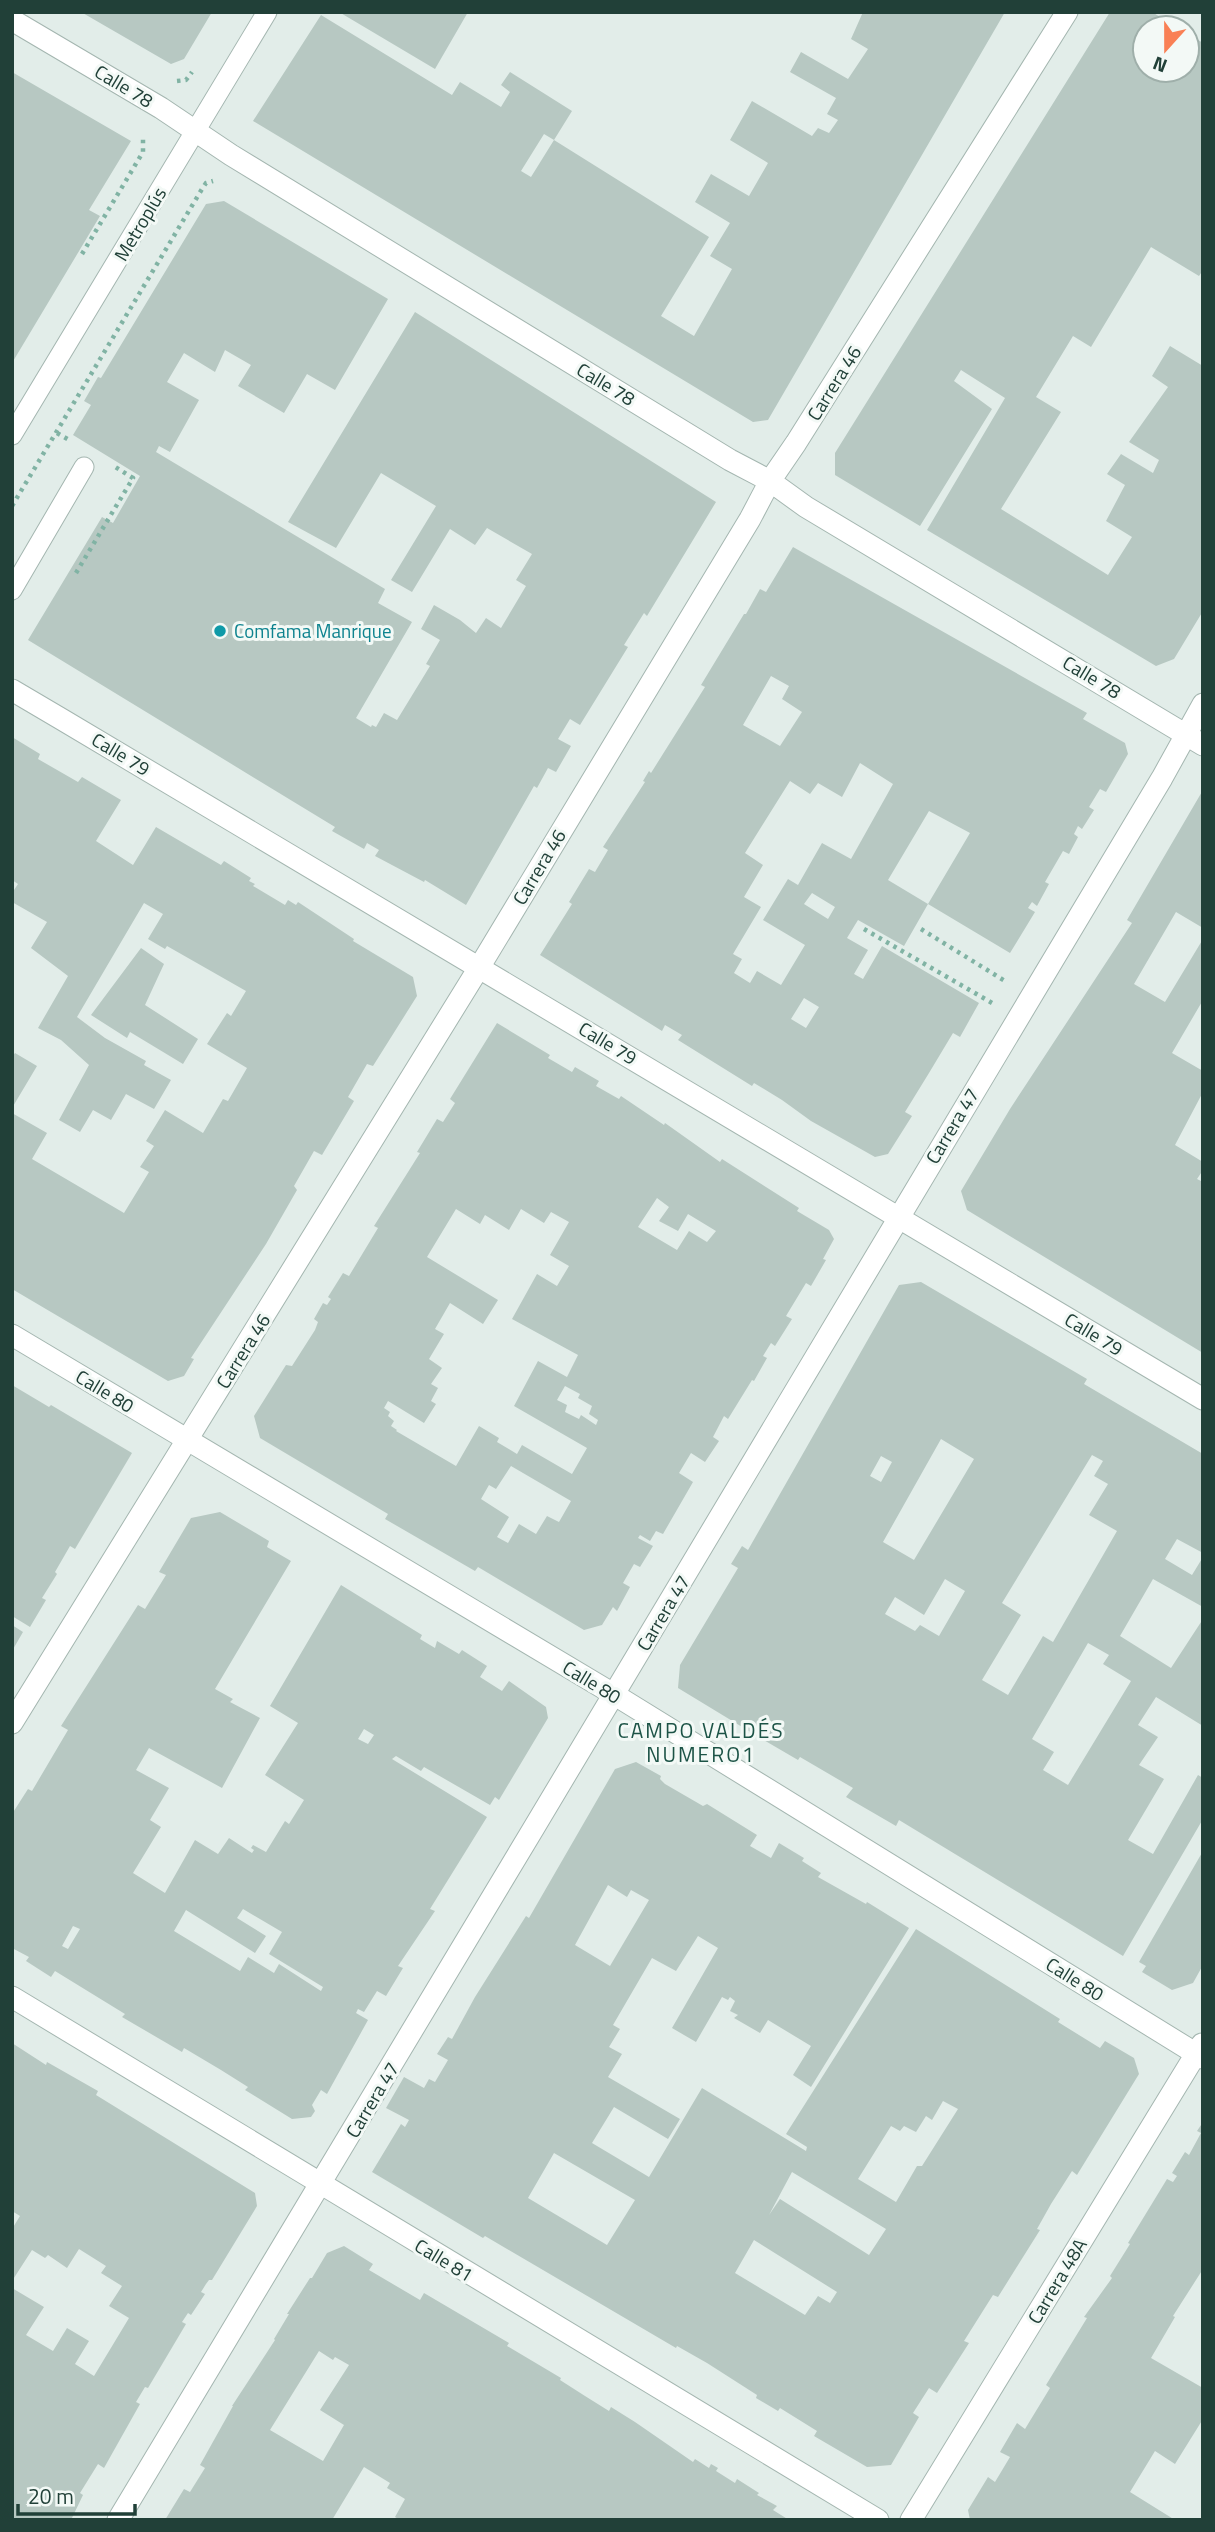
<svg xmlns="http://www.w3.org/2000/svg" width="1215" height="2532" viewBox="0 0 1215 2532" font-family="'Titillium Web',sans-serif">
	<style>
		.building { fill: #b7c8c2; fill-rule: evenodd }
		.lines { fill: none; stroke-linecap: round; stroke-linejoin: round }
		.service-casing { stroke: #a4b6b0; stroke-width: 21 }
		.minor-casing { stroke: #a4b6b0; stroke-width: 23 }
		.tertiary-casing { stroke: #a4b6b0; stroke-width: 23 }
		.path { stroke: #81b3a4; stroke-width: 4.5; stroke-dasharray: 3.5 5; stroke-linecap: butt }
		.service { stroke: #fff; stroke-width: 19 }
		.minor { stroke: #fff; stroke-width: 21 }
		.tertiary { stroke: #fff; stroke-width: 21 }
		.culture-dot { fill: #0f9aa8; stroke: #f3f9f6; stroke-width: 2.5 }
		.labels { text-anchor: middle; stroke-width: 6; stroke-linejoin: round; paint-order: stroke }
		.street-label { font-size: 19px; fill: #214038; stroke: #f3f9f6 }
		.culture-label { font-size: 19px; fill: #0d838f; stroke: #f3f9f6; text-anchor: start }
		.neighbourhood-label { font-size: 21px; letter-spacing: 2px; fill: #1c5346; stroke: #f3f9f6 }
	</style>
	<rect width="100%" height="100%" fill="#e2ede9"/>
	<path class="building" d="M81,12h131l-28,47 -13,5z
		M339,12h129l-33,57z
		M863,12h142l-237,408 -15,2 -500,-301 68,-106 131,80 8,-13 41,25 9,-15 -9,-7 9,-13 62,39 -18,29 -10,-6 -23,37 10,6 23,-37 155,97 -48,79 33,20 38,-67 -22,-13 20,-33 -35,-21 16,-28 38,22 19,-33 -38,-23 22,-39 60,35 6,-8 11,5 9,-13 -11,-6 9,-16 -46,-26 11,-20 47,27 20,-30 -17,-10z
		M1110,12h42l26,16h-33v42h42v-37l16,10v227l-4,6 -48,-29 -60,100 -18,-11 -37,61 25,15 -60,97 107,66 24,-38 -26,-16 19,-36 -18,-11 14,-20 32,19 6,-13 -30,-18 39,-55 -16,-11 18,-30 33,20v245l-29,48 -18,7 -229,-136 78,-132 -44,-28 -7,11 38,28 -72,117 -85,-51v-22z
		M12,72l119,69 -42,69 11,6 -88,147z
		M224,201l164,98 -53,91 -28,-16 -23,39 -46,-27 13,-21 -26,-15 -10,22 -31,-19 -17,29 32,18 -29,52 -11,-6 -3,6 229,137 -7,14 34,19 -56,96 15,9 1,-2 4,2 8,-14 13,7 33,-54 -4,-2 14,-24 -19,-11 13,-24 26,15 16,13 10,-15 15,10 25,-42 -10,-6 16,-26 -45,-26 -12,17 -25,-16 -38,63 -21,-12 45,-74 -55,-33 -45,75 -48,-26 127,-210 301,190 -69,114 -3,-3 -20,32 4,2 -48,78 -10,-6 -12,20 13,7 -15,26 -8,-4 -11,20 -3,-2 -68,119 -41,-25 -1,2 -49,-26 4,-6 -12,-7 -3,6 -32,-18 3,-4 -307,-187 74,-123 11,6 27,-47 -67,-41 18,-30 -7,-4 14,-24 3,1 105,-174z
		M793,547l294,166 -4,6 42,24 3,11 -22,38 -6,-3 -11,18 5,3 -12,19 -4,-3 -4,8 4,3 -9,17 -6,-3 -18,31 4,2 -12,22 -5,-4 -4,6 7,4 -25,41 -82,-49 42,-71 -41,-22 -41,69 40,24 -24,42 -46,-26 -11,18 21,12 -14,24 9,5 19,-33 97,57 -19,34 -7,-4 -24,40 -24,39 7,4 -24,38 -13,3 -64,-36 -29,-21 -28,-17 -2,3 -74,-46 4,-5 -17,-10 -3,6 -122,-76 32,-51 -3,-2 20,-33 6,3 13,-22 -5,-3 42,-65 -2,-1 6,-10 2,2 54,-86 -4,-2 43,-71h2l14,-25 6,3zM771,676l18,10 -7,13 20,13 -22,34 -37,-21zM860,763l33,21 -42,75 -29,-16 -24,42 -10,-6 -25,41 42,25 -24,40 -24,-14 -7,12 -16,-10 8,-14 -9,-5 28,-47 -17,-10 19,-32 -18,-12 45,-72 20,13 8,-11 24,14zM812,893l23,14 -7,12 -24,-15zM804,998l15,9 -13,21 -15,-9z
		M12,737l28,17 -2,5 40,23 4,-5 39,23 -25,41 37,24 23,-38 65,38 3,-4 27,17 -2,3 6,3 -2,2 32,19 3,-5 8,5 2,-3 56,37 -1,2 60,36 4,19 -44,70 -6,-2 -19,33 6,4 -32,54 -8,-4 -20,35 3,4 -31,54 -75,114 3,1 -10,17 -16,5 -156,-92v-176l35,20 -15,26 92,54 25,-41 -9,-5 14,-21 -8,-5 19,-31 38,23 20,-34 5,2 19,-33 -40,-24 20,-31 4,3 15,-25 -79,-45 -2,3 -17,-10 15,-25 -19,-11 -67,114 28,21 41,23 -2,4 27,15 -17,29 -28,-15 -15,26 -18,-10 -13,22 -21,-12 30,-55 -28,-25 -23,-12 30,-52 -37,-28 16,-26 -35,-20v-9l6,-9 -6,-4z
		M1203,790v138l-27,-16 -42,72 31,18 38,-63v61l-31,53 31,18v21l-28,53 28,17v8l-6,9 6,3v171l-236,-143 -6,-19 49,-82 122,-186 -5,-3z
		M141,948l23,16 -19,41 53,34 -15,25 -53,-32 -3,6 -36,-23z
		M497,1023l53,32 -2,3 24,14 3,-5 24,14 -3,5 23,13 2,-3 43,29 1,-2 55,39 2,-3 77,49 -2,3 32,19 5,9 -11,20 3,1 -15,26 -5,-3 -20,33 6,3 -17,27 -4,-3 -8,13 4,2 -13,23 -2,-1 -24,39 -4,-3 -11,21 6,4 -14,21 -14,-9 -12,20 14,9 -30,52 -7,-3 -6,10 -10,-6 -2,3 15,8 -13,21 -6,-3 -11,19 7,4 -13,24 -4,-4 -11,18 -18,5 -106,-63 -3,4 -90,-52 3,-5 -128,-76 -6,-22 32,-51 6,1 23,-36 3,-8 -4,-3 9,-16 4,2 4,-6 -3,-2 15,-24 6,3 29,-48 -4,-2 46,-73 -3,-1 20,-33 6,3 12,-19 -5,-4zM657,1198l12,9 -10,14 19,10 10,-17 28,17 -9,11 -18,-11 -12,19 -39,-23zM456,1209l24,15 5,-9 24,15 12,-21 23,14 7,-11 18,10 -19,33 19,11 -12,20 -20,-12 -25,45 66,36 -11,22 -29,-16 -24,45 73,42 -15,26 -50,-29 -5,9 -20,-12 2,-4 -20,-12 -23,40 -60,-35 1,-1 -6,-4 3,-5 -6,-5 2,-4 -6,-4 4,-7 36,22 12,-19 -5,-3 7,-13 -7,-4 11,-16 -13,-9 15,-25 -9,-5 15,-26 33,21 15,-24 -71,-43zM565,1386l15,8 -2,4 14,8 -3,8 9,6 -2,5 -15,-10 -2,4 -14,-7 2,-7 -10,-5zM511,1466l60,35 -12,21 -12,-6 -11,18 -17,-10 -11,19 -11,-6 12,-20 -28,-18 8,-14 7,4z
		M15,1053l22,13 -25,42v-51z
		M921,1282l166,97 -3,5 119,70v99l-26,-14 -12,20 27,16 11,-18v50l-50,-28 -33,57 51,32 32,-49v107l-47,-29 -18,28 20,12 -19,28 25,14 -36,61 25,14 45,-79 5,3v41l-80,137 -224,-136 -3,6 -50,-29 7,-9 -53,-31 -2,3 -41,-24 -79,-48 2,-23 58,-97 -7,-4 11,-18 6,4 151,-265zM941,1439l33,20 -60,101 -31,-18zM1092,1455l11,6 -9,15 14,8 -19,31 28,16 -64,111 -10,-6 -35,59 -26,-15 39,-65 -19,-12zM881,1456l11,6 -11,20 -11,-6zM945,1579l20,12 -26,45 -19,-11 -5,6 -30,-17 10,-17 29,18zM1088,1643l21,12 -6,9 28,17 -63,104 -25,-15 11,-18 -22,-13z
		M12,1385l37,22 2,-2 81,48 -57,96 -5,-3 -15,26 2,2 -15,24 4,2 -16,27 -18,-11z
		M220,1512l49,29 -2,6 24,14 -76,128 18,10 -3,3 30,16 -38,70 -73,-40 -13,22 33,18 -19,32 11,7 -28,46 32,20 30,-53 23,14 11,-16 23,15 2,-3 -3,-2 2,-3 13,7 19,-31 4,3 15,-24 -39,-25 33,-52 -28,-17 71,-121 81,50 -2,4 15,9 2,-7 22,13 3,-4 25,16 -7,11 22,14 7,-10 37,26 2,11 -49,82 -4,-3 -5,8 -66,-38 -3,4 -25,-15 -4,3 95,58 -57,92 5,2 -37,55 5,2 -17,28 -9,-5 -13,21 -6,-3 -2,4 12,7 -41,74 -6,-4 -9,15 3,6 -4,6 -19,2 -47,-29 3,-3 -27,-17 -37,-22 -2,4 -60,-35 3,-3 -70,-43 -4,6 -25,-16 3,-4 -17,-9v-134l16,-25 4,2 36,-61 -7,-4 77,-121 7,4 21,-34 -7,-3 32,-54zM364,1729l10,6 -6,9 -10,-5zM243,1909l39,23 -13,22 54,33 -2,4 -42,-27 -5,9 -26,-16 -8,14 -66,-40 12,-21 69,43 11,-17 -29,-18zM73,1926l7,3 -12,20 -6,-3z
		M12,1625l11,7 -11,19z
		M636,1762l25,14 -1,3 5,5 38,22 4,-2 50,31 -7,11 21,12 8,-15 25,15 -2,3 19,12 -3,4 48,27 1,-2 42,26 -98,159 -18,-12 18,-29 -43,-26 -8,13 -26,-15 4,-3 -8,-4 5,-10 -5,-4 -2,3 -6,-3 -26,45 -24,-14 46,-80 -20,-12 -22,35 -24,-13 -39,67 7,4 -11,18 13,7 -14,23 72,42 -12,20 -54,-32 -22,36 57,34 53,-89 104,63 1,-4 -21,-13 130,-205 144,90 -2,3 42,26 5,-7 29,17 5,16 -62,101 -5,-4 -21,33 -14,25 3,1 -42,67 -5,-2 -29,46 5,2 -32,50 -8,-5 -16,25 6,4 -28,48 -24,2 -53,-31 3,-5 -37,-23 -2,3 -22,-13 1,-3 -50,-32 -30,-17 -1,2 -191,-112 -2,2 -111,-66 29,-48 4,3 4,-7 -23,-12 18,-31 20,11 5,-9 6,3 13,-22 -11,-6 11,-17 4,2 23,-42 51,-81 3,2 86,-149zM608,1885l19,12 4,-7 18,10 -39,66 -35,-21zM943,2101l15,8 -36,57h-5l-21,36 -38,-23 33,-53 9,5 4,-5 12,6 10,-16 6,4zM554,2153l81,47 -28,45 -79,-47zM792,2172l94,57 -17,26 -89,-56 -11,16zM754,2240l83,52 -7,11 -12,-7 -13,19 -70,-42z
		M1203,1851v114l-10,18 -21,7 -30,-18 4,-6 -7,-4z
		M12,2043l34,22 1,-3 51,29 -2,4 159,98 2,13 -45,74h-3l-3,4 -5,8 4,2 -14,21 -3,-2 -6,9 4,2 -38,64 -3,-1 -9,15 4,2 -36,64 -6,-4 -18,29 3,2 -12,25h-59v-232l32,19 -18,28 27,16 14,-23 22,13 -14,23 19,12 35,-58 -20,-12 13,-20 -21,-13 5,-7 -27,-17 -12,19 -19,-13 -3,3 -13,-8 -20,31v-52l8,-13 -8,-5 2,-9 -2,-1z
		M1203,2122v147l-30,47 2,1 -24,41 52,30v31l-28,45 -20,-13 -25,41 45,28h-205l-2,-10 20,-33 7,5 15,-25 -10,-5 17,-29 8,6 25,-41 -4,-3 41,-67 -3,-1 28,-39 -2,-2 20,-32 -2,-1 39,-64 6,3 4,-6 -5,-3 13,-21 4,3 12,-22 -4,-2z
		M344,2246l29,18 -4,6 51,30 4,-7 85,50 -2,3 54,32 -1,2 25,16 24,15 2,-4 24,15 58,40 2,-3 14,9 2,-4 7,4 -2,3 19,12 2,-4 22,14 -2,2 20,11 -4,4 16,10h-389l-5,-3 10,-18 -18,-11 3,-5 -26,-16 -32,53h-167l19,-31 6,3 15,-24 -5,-3 33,-59h-1l43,-66 -1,-1 15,-25h-2l23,-36h2l15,-25zM319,2351l14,9 2,-3 14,8 -29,45 24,15 -21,36 -53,-31z"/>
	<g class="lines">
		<g class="service-casing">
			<path id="service" d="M12,435l255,-423
				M12,590l72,-123"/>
		</g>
		<g class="minor-casing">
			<path id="minor" d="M12,690c398,234 793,473 1191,709
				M12,1335l603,360 588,363
				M12,1997l866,523
				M911,2520l291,-476"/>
		</g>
		<g class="tertiary-casing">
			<path id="tertiary" d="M12,20l149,88 70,47 499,305 40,21 36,26 397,238
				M12,1723l468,-757 270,-447 20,-38 26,-38 271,-431
				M118,2520c351,-579 694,-1162 1044,-1742l41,-74"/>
		</g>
		<path class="path" d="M177,81l9,-1 6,-8
			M82,254l61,-102v-16
			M57,433l14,8
			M12,506l190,-317 4,-6 7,-2
			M76,573l57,-95 -21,-13
			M864,929l128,74
			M921,929l84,52"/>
		<use href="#service" class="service"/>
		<use href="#minor" class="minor"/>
		<use href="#tertiary" class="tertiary"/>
	</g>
	<circle class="culture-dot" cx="220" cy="631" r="7"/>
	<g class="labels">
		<g class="street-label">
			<text transform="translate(124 86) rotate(31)" y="7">Calle 78</text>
			<text transform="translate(140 224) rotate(-59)" y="7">Metroplús</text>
			<text transform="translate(834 383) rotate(-58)" y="7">Carrera 46</text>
			<text transform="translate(606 384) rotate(31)" y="7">Calle 78</text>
			<text transform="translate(1092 677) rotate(31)" y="7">Calle 78</text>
			<text transform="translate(121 754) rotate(31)" y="7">Calle 79</text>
			<text transform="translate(539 867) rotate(-59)" y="7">Carrera 46</text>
			<text transform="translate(608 1043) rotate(31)" y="7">Calle 79</text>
			<text transform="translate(952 1126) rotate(-59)" y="7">Carrera 47</text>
			<text transform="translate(1094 1334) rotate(31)" y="7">Calle 79</text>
			<text transform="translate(243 1351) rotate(-58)" y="7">Carrera 46</text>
			<text transform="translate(105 1391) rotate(31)" y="7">Calle 80</text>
			<text transform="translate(663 1613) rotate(-59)" y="7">Carrera 47</text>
			<text transform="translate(592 1682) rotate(31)" y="7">Calle 80</text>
			<text transform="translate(1075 1979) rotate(32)" y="7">Calle 80</text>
			<text transform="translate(372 2100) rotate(-59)" y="7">Carrera 47</text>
			<text transform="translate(444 2260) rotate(31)" y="7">Calle 81</text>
			<text transform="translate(1057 2281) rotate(-59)" y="7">Carrera 48A</text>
		</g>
		<g class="culture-label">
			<text x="234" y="638">Comfama Manrique</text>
		</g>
		<g class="neighbourhood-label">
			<text x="701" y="1738">CAMPO VALDÉS<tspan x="701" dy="24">NUMERO1</tspan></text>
		</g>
	</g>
	<rect width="1215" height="2532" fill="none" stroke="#214038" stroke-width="28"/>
	<g transform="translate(1166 49) rotate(201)"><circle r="33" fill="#f3f9f6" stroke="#9fafaa" stroke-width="2"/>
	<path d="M0-5L12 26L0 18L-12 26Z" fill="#f98055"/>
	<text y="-10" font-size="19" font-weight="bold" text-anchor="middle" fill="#214038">N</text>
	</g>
	<path d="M18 2504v10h117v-10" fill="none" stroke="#214038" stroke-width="3.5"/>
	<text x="28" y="2504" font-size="21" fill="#214038" stroke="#f3f9f6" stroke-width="5" paint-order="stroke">20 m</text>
</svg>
